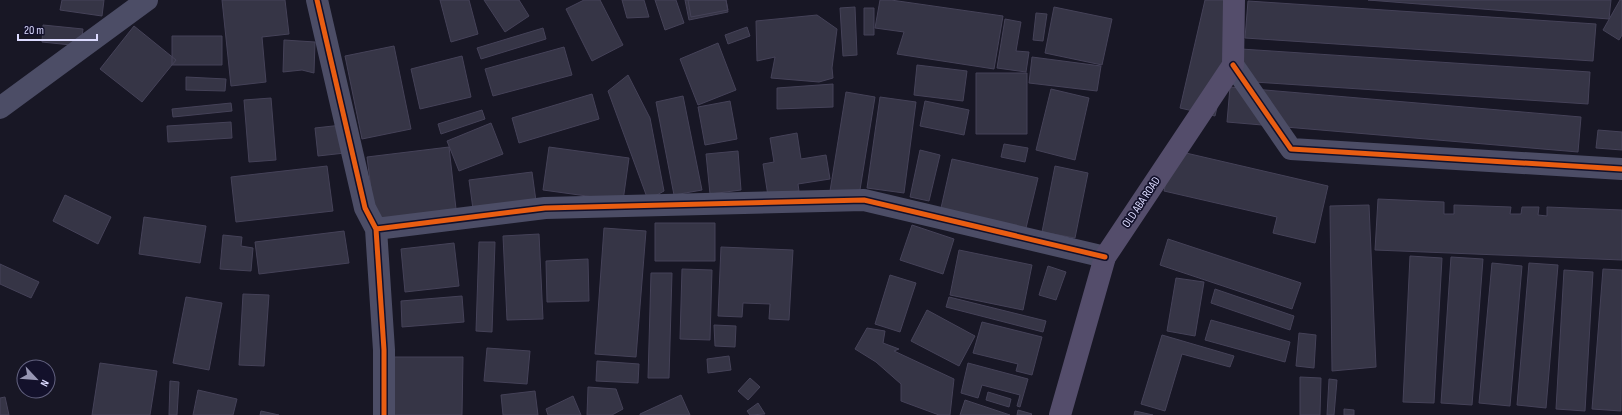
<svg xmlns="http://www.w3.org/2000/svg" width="1622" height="415" viewBox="0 0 1622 415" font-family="'Sofia Sans Condensed',sans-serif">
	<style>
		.building { fill: #363546; stroke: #454258 }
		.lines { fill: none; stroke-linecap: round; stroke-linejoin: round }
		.minor { stroke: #4c4d66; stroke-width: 22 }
		.major { stroke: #544d6b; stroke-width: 22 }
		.cycleway-casing { stroke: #13112b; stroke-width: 8 }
		.cycleway { stroke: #e95d12; stroke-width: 5 }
		.labels { text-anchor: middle; stroke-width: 3.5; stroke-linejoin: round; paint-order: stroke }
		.street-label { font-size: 12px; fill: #dcdbff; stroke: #13112b }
	</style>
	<rect width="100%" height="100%" fill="#181725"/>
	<path class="building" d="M62,0h42l-2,16 -42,-6z
		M222,0h63l4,34 -27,3 4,45 -35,4z
		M440,0h29l9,34 -27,8z
		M484,0h35l10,16 -24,16z
		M584,0h16l23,45 -31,16 -26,-52z
		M622,0h22l5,17 -22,1z
		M655,0h21l8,23 -19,7z
		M685,0h41l2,12 -39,8z
		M688,0h38l2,10 -37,7z
		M880,0h11l112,16 -9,53 -97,-15 7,-22 -29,-4z
		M1205,0h37l-27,116 -35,-8z
		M1368,0h243l-2,19z
		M1620,0h2v35l-3,5 -16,-10z
		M1248,1l348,23 -3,37 -348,-23z
		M855,7l2,48 -14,1 -3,-48z
		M1054,7l58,12 -10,46 -57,-12z
		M864,8h10v27h-10z
		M1036,13l11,1 -4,27 -10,-1z
		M817,15l20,14 -5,39 1,10 -14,4 -48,-4 4,-21 -18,4 -1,-40z
		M1005,19l16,3 -5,29 13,1 -3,20 -29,-4z
		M43,25l40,4 -2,17 -39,-4z
		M134,26l42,34 -34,42 -42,-33z
		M747,27l3,9 -22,8 -3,-9z
		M543,28l3,11 -65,20 -4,-11z
		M172,36h50v29h-50z
		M284,40l31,2 -1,31 -12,-3 -19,2z
		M718,43l18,47 -38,15 -18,-46z
		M394,46l17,83 -49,10 -17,-83z
		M564,47l8,28 -79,21 -8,-27z
		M1241,49l349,23 -2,32 -349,-23z
		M462,56l9,41 -51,12 -9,-40z
		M1032,57l69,9 -4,25 -68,-8z
		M917,65l50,6 -4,30 -49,-6z
		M976,73h51v61h-51z
		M628,75l22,43 14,73 -16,9 -40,-109z
		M186,77l40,2 -1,12 -39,-1z
		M833,84v23l-56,2v-21z
		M1230,87l351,30 -3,35 -351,-30z
		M1051,89l38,9 -14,62 -39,-10z
		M846,92l29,5 -16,99 -29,-5z
		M592,94l7,25 -80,24 -7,-25z
		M683,96l19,94 -28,5 -18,-93z
		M880,97l36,5 -12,91 -37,-5z
		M271,98l5,62 -27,2 -5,-62z
		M730,101l7,38 -32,6 -7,-38z
		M925,101l44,9 -5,25 -44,-9z
		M231,103l1,8 -59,6 -1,-8z
		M482,110l3,9 -44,15 -3,-10z
		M231,122l1,16 -64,4 -1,-16z
		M491,123l12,31 -44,17 -12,-30z
		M342,125l3,28 -27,3 -3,-28z
		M1598,130l24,2v18l-26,-2z
		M797,133l4,26 25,-4 4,24 -32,5 1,7 -31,5 -5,-32 11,-2 -4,-24z
		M1004,144l24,4 -3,14 -24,-5z
		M449,147l7,62 -81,11 -8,-63z
		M549,147l80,11 -6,43 -80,-11z
		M920,150l20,5 -11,46 -19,-4z
		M1173,150l155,36 -13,57 -42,-10 4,-16 -113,-26z
		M738,151l3,39 -31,4 -4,-40z
		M952,159l86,19 -12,50 -85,-20z
		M327,166l6,45 -97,11 -5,-45z
		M1055,166l33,7 -13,65 -33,-6z
		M532,172l4,29 -63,8 -4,-29z
		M65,195l46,22 -13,27 -45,-23z
		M1378,199l66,3v12h10v-9l57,2 -1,7h11l1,-7h17l-1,8 9,1v-9l75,3v50l-247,-10z
		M1369,205l7,162 -44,4 -2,-165z
		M144,217l62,9 -6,37 -61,-9z
		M655,223h60v38h-60z
		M912,225l42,14 -11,35 -43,-14z
		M604,228l42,3 -10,126 -41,-3z
		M344,231l5,32 -90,11 -4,-32z
		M539,234l4,85 -36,1 -4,-84z
		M223,235l19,2 -1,9 12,2 -2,23 -31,-2z
		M1168,239l133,44 -9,26 -132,-44z
		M479,242h16l-3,90 -16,-1z
		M454,243l5,43 -54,6 -4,-43z
		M721,247l72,3 -4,70 -20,-1 1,-15 -27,-1 -1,14 -24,-1z
		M959,250l73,15 -9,45 -73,-15z
		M1410,256l32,2 -8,145 -31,-1z
		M1451,257l32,2 -11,146 -31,-2z
		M588,259l1,42 -42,1 -1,-41z
		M1492,263l30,3 -12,140 -31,-3z
		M1529,263l29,2 -12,143 -29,-3z
		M0,264l39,18 -8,16 -31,-14z
		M1048,266l18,6 -10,28 -17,-5z
		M682,269l30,1 -2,70 -30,-1z
		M1603,269l19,1 -1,141 -29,-2z
		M1564,270l29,2 -8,139 -29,-2z
		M651,273h21l-3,105h-21z
		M890,275l26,8 -16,49 -25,-8z
		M1176,278l28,4 -9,54 -28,-5z
		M1215,289l79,27 -4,14 -79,-27z
		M243,294l26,1 -5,71 -25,-1z
		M462,296l2,26 -62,5 -1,-26z
		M186,297l36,6 -13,67 -36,-7z
		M949,297l97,24 -3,11 -97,-25z
		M927,310l48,26 -16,30 -48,-25z
		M1211,320l79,22 -5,20 -80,-22z
		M982,322l60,15 -10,38 -16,-4 2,-7 -45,-11z
		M714,325l22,1 -1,21 -20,-1z
		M867,328l18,3 -2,12 16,6 -5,2 60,28 -4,36h-11l-38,-14v-17l-25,-22 -21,-13z
		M1299,333l17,2 -2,33 -18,-2z
		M1162,335l72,21 -4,11 -48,-13 -17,57 -24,-7z
		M487,348l43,3 -3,33 -43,-3z
		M729,356l2,14 -23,3 -1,-14z
		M393,357h70l-1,58h-69z
		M597,361l42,3 -1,19 -42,-2z
		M100,363l57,8 -7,44h-58z
		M968,363l60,16 -8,28 -3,-1 3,-11 -38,-10 -4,13 -17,-5z
		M1300,377l21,1 -1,37h-20z
		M750,378l10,9 -12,13 -10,-9z
		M1329,379l8,1 -3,35h-7z
		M170,381l9,1 -2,33h-8z
		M588,387l28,2 7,20 -11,6h-25z
		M198,390l39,9 -4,16h-40z
		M535,391l3,24h-35l-2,-20z
		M988,392l23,7 -2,8 -23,-7z
		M681,395l9,20h-50v-1z
		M573,396l8,19h-33l-2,-6z
		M5,397l4,18h-9v-17z
		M965,400l45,15h-50z
		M758,403l7,11 -15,1 -3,-4z
		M1344,409l10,1v5h-10z
		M1018,410l14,4 -1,1h-14z
		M261,411l18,4h-19z
		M1135,411l18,4h-19z"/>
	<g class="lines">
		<path class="minor" d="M317,0l48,208 11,21 8,121v65
			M1233,65l58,84 331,20
			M0,108l147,-108
			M376,229l169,-21 319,-8 241,57"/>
		<path class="major" d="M1060,415l45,-158 128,-192 1,-65"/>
		<g class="cycleway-casing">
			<path id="cycleway" d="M317,0l48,208 11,21 8,121v65
				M1233,65l58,84 331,20
				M376,229l169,-21 319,-8 241,57"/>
		</g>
		<use href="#cycleway" class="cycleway"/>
	</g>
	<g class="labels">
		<g class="street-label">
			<text transform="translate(1141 202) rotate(-56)" y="4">OLD ABA ROAD</text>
		</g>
	</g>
	<g transform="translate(36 379) rotate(116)"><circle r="19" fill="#13112b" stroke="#636280"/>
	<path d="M0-3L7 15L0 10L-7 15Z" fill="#9796b3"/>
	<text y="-6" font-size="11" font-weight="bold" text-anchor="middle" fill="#dcdbff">N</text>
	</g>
	<path d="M18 34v6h79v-6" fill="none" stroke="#dcdbff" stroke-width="2"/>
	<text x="24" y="34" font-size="12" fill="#dcdbff" stroke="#13112b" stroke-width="3" paint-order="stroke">20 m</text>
</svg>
